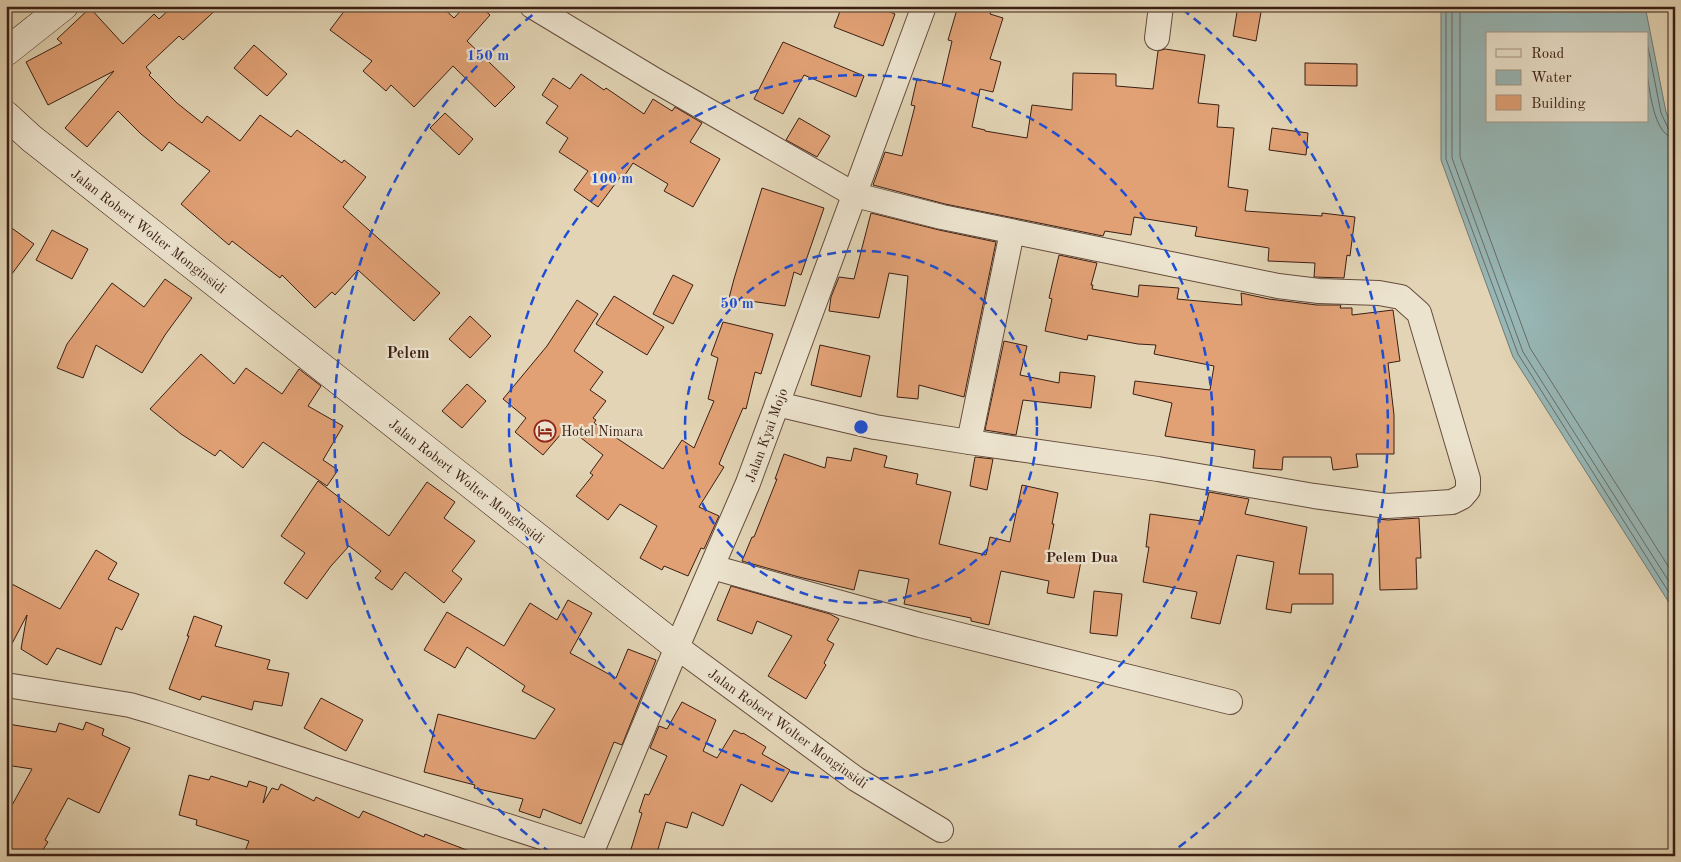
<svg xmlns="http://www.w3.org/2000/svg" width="1681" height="862" viewBox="0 0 1681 862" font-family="'Old Standard TT',serif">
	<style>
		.water { fill: #97b7b6; stroke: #727a75; fill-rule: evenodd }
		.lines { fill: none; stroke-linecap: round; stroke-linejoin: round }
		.shore { stroke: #696b65; stroke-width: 1 }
		.building { fill: #e1a175; stroke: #3b1f14 }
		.street-casing { stroke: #654c3c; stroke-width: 26 }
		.secondary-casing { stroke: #3b1f14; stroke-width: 29 }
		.street { stroke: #ece3ce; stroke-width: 24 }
		.secondary { stroke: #ece3ce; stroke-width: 28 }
		.ring { fill: none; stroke: #1d4ed8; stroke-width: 2.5; stroke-dasharray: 9 6 }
		.labels { text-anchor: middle; stroke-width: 4.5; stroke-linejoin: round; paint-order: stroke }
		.street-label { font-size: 14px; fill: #3b1f14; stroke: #ece3ce }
		.poi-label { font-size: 14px; fill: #3b1f14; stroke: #ece3ce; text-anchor: start }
		.neighbourhood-label { font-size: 15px; font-weight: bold; fill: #3b1f14; stroke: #ece3ce }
		.quarter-label { font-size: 16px; font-weight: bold; fill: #3b1f14; stroke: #ece3ce }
		.centre { fill: #1d4ed8; stroke: #ece3ce; stroke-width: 2.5 }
		.ring-label { font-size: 15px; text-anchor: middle; font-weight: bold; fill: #1d4ed8; stroke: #ece3ce; stroke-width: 4.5; stroke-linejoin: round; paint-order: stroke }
	</style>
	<rect width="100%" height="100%" fill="#e2d4b4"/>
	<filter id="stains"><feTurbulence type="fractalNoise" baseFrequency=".004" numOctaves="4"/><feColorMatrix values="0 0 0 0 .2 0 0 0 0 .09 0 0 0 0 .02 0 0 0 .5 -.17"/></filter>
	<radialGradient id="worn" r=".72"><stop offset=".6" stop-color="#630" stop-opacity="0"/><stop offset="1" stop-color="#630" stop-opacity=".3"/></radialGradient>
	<path class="water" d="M1441,6h204l21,106 9,20v480l-162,-255 -72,-197zM1487,34h160v87h-160z"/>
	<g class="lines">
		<path class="shore" d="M1446,6v153l72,195 157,248
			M1452,6v152l71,194 152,239
			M1460,6v151l70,191 145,229
			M1647,42l14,71 8,17 6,2
			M1647,74c3,17 7,63 28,64"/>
	</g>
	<path class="building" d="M173,6h47l-37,34 -4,-4 -33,31 5,6 -2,2 28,28 25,20 5,-7 33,25 20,-26 31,22 6,-7 45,33 2,-3 22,17 -23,30 97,86 -26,28 -56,-51 -23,25 -3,-3 -17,16 -33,-33 -2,3 -48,-37 -3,4 -48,-41 29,-33 -41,-29 -7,9 -21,-17 -23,-23 -31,36 -22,-19 49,-57 -66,34 -22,-43 36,-19 -5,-4 33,-31 33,36 31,-30 5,5z
		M348,6h93l13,12 11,-12h15l10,9 -23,26 48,46 -20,20 -42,-41 -39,41 -23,-22 -5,6 -23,-20 9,-10 -42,-31z
		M842,6h33l20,8 -12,32 -49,-19z
		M958,6h35l-3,8 13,4 -13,41 11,3 -8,30 -13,-3 -8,38 13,3v1l42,7 5,-33 40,5 1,-37 43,1v12l37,3 5,-38 7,-2 40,6 -7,48 21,2 -2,22 17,1 -6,59 20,3 -3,21 77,5v-3l33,4 -5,39 -3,-1 -3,23 -30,-1 1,-14 -47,-2 1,-13 -74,-12 2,-9 -63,-10 -3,18 -26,-4 -2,5 -158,-32 -72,-19 12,-33 17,4 13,-50 -4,-1 6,-26 25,5 10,-43 -4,-1z
		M1238,6h24l-6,35 -23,-5z
		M783,42l81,34 -8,21 -52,-22 -21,39 -29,-15z
		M254,45l33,29 -20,22 -33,-28z
		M1305,63l52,1v22l-52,-1z
		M581,74l23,16 2,-2 38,26 9,-15 19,12 3,-4 27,16 -12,19 30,17 -27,48 -29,-16 4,-7 -35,-21 -10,15 -2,-2 -23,31 -24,-17 14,-19 -29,-19 9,-14 -22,-15 12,-17 -16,-11 11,-17 17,11z
		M445,113l28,26 -14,16 -29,-27z
		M799,118l31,18 -13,21 -31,-17z
		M1272,128l36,5 -2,22 -37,-5z
		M762,188l62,20 -23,67 -7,-3 -9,34 -56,-8 5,-19z
		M871,213l68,17 57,12 -32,155 -45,-12 -1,14 -21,-2 11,-121 -19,-3 -10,45 -50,-7 2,-14 8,-20 15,2z
		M6,224l28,20 -28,38z
		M52,230l36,19 -16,30 -36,-19z
		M1059,255l38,8 -6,22h2l-1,4 46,8 1,-12 40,3 -2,11 65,6 -1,-12 28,6 48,6h24l-1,3h12v7l41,-5 7,51 -12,2 6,52v39h-38l2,13 -25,3 -2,-13h-48l-1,13 -29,-2 2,-18 -90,-14 7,-33 -39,-9 2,-13 75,9 4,-24 -60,-12 2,-9 -18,-1 -50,-9 -1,5 -42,-9 7,-32 -3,-1z
		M673,275l20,10 -20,39 -20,-10z
		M165,279l27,19 -27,37 -23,38 -46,-28 -13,33 -26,-10 10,-24 45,-61 32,24z
		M614,296l50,31 -17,28 -51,-31z
		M577,300l21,14 -24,37 29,21 -13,18 16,11 -13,17 3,2 -2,3 69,46 19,-29 12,8 20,-47 -6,-2 10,-41 -7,-3 12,-33 50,12 -12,40 -6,-2 -9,37 -3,-1 -24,56 5,3 -25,40 20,9 -15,33 -3,-1 -13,28 -24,-10 -2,4 -22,-12 17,-32 -37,-22 -12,16 -32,-24 17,-21 -3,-2 13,-18 -36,-28 -24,28 -28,-23 11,-14 -23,-19 44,-53z
		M470,316l21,20 -21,22 -21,-19z
		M1004,341l23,5 -7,29 39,8 1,-11 35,4 -4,32 -68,-8 -7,35 -31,-5z
		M820,345l50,11 -9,41 -50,-12z
		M201,354l33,30 12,-16 36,26 17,-25 22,17 -13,20 35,20 -20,34 15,10 -11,16 -64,-44 -20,26 -23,-18 -5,6 -34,-22 -31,-25z
		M467,384l19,17 -24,27 -20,-17z
		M854,448l33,8 -3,11 34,7 -2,10 35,8 -12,52 47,11 4,-18 20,5 12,-57 36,8 -6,31h2l-6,30 33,7 -7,37 -27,-5 2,-12 -48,-10 -12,54 -18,-4v-3l-67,-14 5,-25 -50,-9 -5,20 -55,-13 -57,-16 10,-24h2l23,-58h-2l9,-25 41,14 2,-11 24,4z
		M975,457l18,2 -6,31 -17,-4z
		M318,481l71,55 38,-54 28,20 -11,16 31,23 -23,30 10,8 -18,24 -39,-31 -13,18 -17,-12 6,-7 -32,-25 -18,20 -24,33 -23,-16 21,-30 -24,-17z
		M1209,492l40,7 -4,15 62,13 -8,47h34v30h-41l-1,9 -25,-4 8,-47 -37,-7 -17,69 -29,-6 6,-26 -54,-10 6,-35h-3l4,-33 52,7z
		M1419,518l2,40h-5l1,31 -37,1 -2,-71 10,1z
		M96,550l21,13 -9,16 31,15 -17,36 -6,-3 -15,38 -44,-17 -10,17 -26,-16 6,-34 -21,40v-74l54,28z
		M731,586l99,28 9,5 -12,21 7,4 -10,19 2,2 -20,34 -38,-23 24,-40 -35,-15 -5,13 -35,-14z
		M1094,591l28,3 -5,42 -27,-3z
		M568,600l24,13 -22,40 46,25 12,-29 28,11 -34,85 -8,-3 -33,82 -38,-15 -3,9 -21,-7 4,-12 -49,-11 1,-3 -51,-13 14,-58 97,25 20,-30 -33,-18 3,-5 -58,-39 -12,21 -31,-18 23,-38 57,34 26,-43 27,17z
		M194,616l28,10 -7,20 55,14 -3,9 22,4 -7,33 -28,-5 -2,9 -50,-14 -2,4 -31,-11 20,-53h-2z
		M321,698l42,22 -17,31 -42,-23z
		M682,702l34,18 -13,31 14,7 17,-28 8,4 1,-1 23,14 -4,7 28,16 -18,32 -31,-18 -18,42 -31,-14 -5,16 -21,-6 -10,34h-27l13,-43 -3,-1 6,-18 4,1 18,-39 -17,-8 9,-22 8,3z
		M86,722l18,7 -2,6 28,13 -31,65 -31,-15 -23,42 3,2 -9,14h-23l-10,-7v-33l26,-47 -26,-4v-29l2,-12 48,8 3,-9 24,7z
		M189,775l20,5 2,-4 36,11 2,-6 18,6 -4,16 9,-15 6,2 3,-6 33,17 2,-4 43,21 4,-7 61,26 1,-3 52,20v2h-234l6,-15 -53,-16 1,-5 -18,-5z"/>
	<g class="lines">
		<g class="street-casing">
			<path id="street" d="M532,6l121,73 202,116 87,22 336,69 41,5 60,2 22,4 18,16 49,166v11l-6,7 -10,5 -65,4 -73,-10 -156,-27 -189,-27 -94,-15 -98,-23
				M1157,38l4,-32
				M969,442l43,-210
				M712,567l208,58 310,77
				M677,647l179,132 85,51
				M6,685l124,20 24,7 437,141
				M590,856l87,-209 71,-164 176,-477"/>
		</g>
		<g class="secondary-casing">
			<path id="secondary" d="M6,52l58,-46
				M6,115l25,23 646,509"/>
		</g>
		<use href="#street" class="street"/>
		<use href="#secondary" class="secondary"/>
	</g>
	<g class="ring">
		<circle cx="861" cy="427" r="176"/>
		<circle cx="861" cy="427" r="352"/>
		<path d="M551 853A527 527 0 0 1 540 9M1182 9A527 527 0 0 1 1171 853"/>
	</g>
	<defs>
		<g id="hotel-ring" transform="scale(1.125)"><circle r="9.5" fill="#ece3ce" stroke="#8f2418" stroke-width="1.5"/><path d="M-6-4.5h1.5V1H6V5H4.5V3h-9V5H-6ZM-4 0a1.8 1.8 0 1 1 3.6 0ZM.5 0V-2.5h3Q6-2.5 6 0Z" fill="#8f2418"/></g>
	</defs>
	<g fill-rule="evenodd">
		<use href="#hotel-ring" x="545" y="431"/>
	</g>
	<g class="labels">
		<g class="street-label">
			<text transform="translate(149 231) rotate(38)" y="5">Jalan Robert Wolter Monginsidi</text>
			<text transform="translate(766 435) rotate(-70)" y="5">Jalan Kyai Mojo</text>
			<text transform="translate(467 481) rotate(38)" y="5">Jalan Robert Wolter Monginsidi</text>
			<text transform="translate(788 728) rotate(36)" y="5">Jalan Robert Wolter Monginsidi</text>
		</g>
		<g class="poi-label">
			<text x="561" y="436">Hotel Nimara</text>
		</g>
		<g class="neighbourhood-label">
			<text x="1082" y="562">Pelem Dua</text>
		</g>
		<g class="quarter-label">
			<text x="408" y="358">Pelem</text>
		</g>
	</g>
	<circle cx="861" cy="427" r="8" class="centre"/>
	<g class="ring-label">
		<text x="488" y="60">150 m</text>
		<text x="612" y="183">100 m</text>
		<text x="737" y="308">50 m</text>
	</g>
	<rect width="1681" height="862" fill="none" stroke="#e2d4b4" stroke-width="25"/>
	<rect x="8" y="8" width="1666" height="847" fill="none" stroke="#3b1f14" stroke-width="2.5"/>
	<rect x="12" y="12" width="1656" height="837" fill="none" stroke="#3b1f14"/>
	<rect x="1486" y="32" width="162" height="90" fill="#ece3ce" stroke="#a59584"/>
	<rect x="1496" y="49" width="25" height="8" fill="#ece3ce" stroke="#a59584"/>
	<text x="1531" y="58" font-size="15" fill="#3b1f14">Road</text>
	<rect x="1496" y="70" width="25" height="15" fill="#97b7b6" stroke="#a59584"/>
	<text x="1531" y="82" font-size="15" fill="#3b1f14">Water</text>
	<rect x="1496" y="95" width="25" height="15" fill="#e1a175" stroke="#a59584"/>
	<text x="1531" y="108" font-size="15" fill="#3b1f14">Building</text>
	<rect width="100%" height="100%" filter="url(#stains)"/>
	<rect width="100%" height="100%" fill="url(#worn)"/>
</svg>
